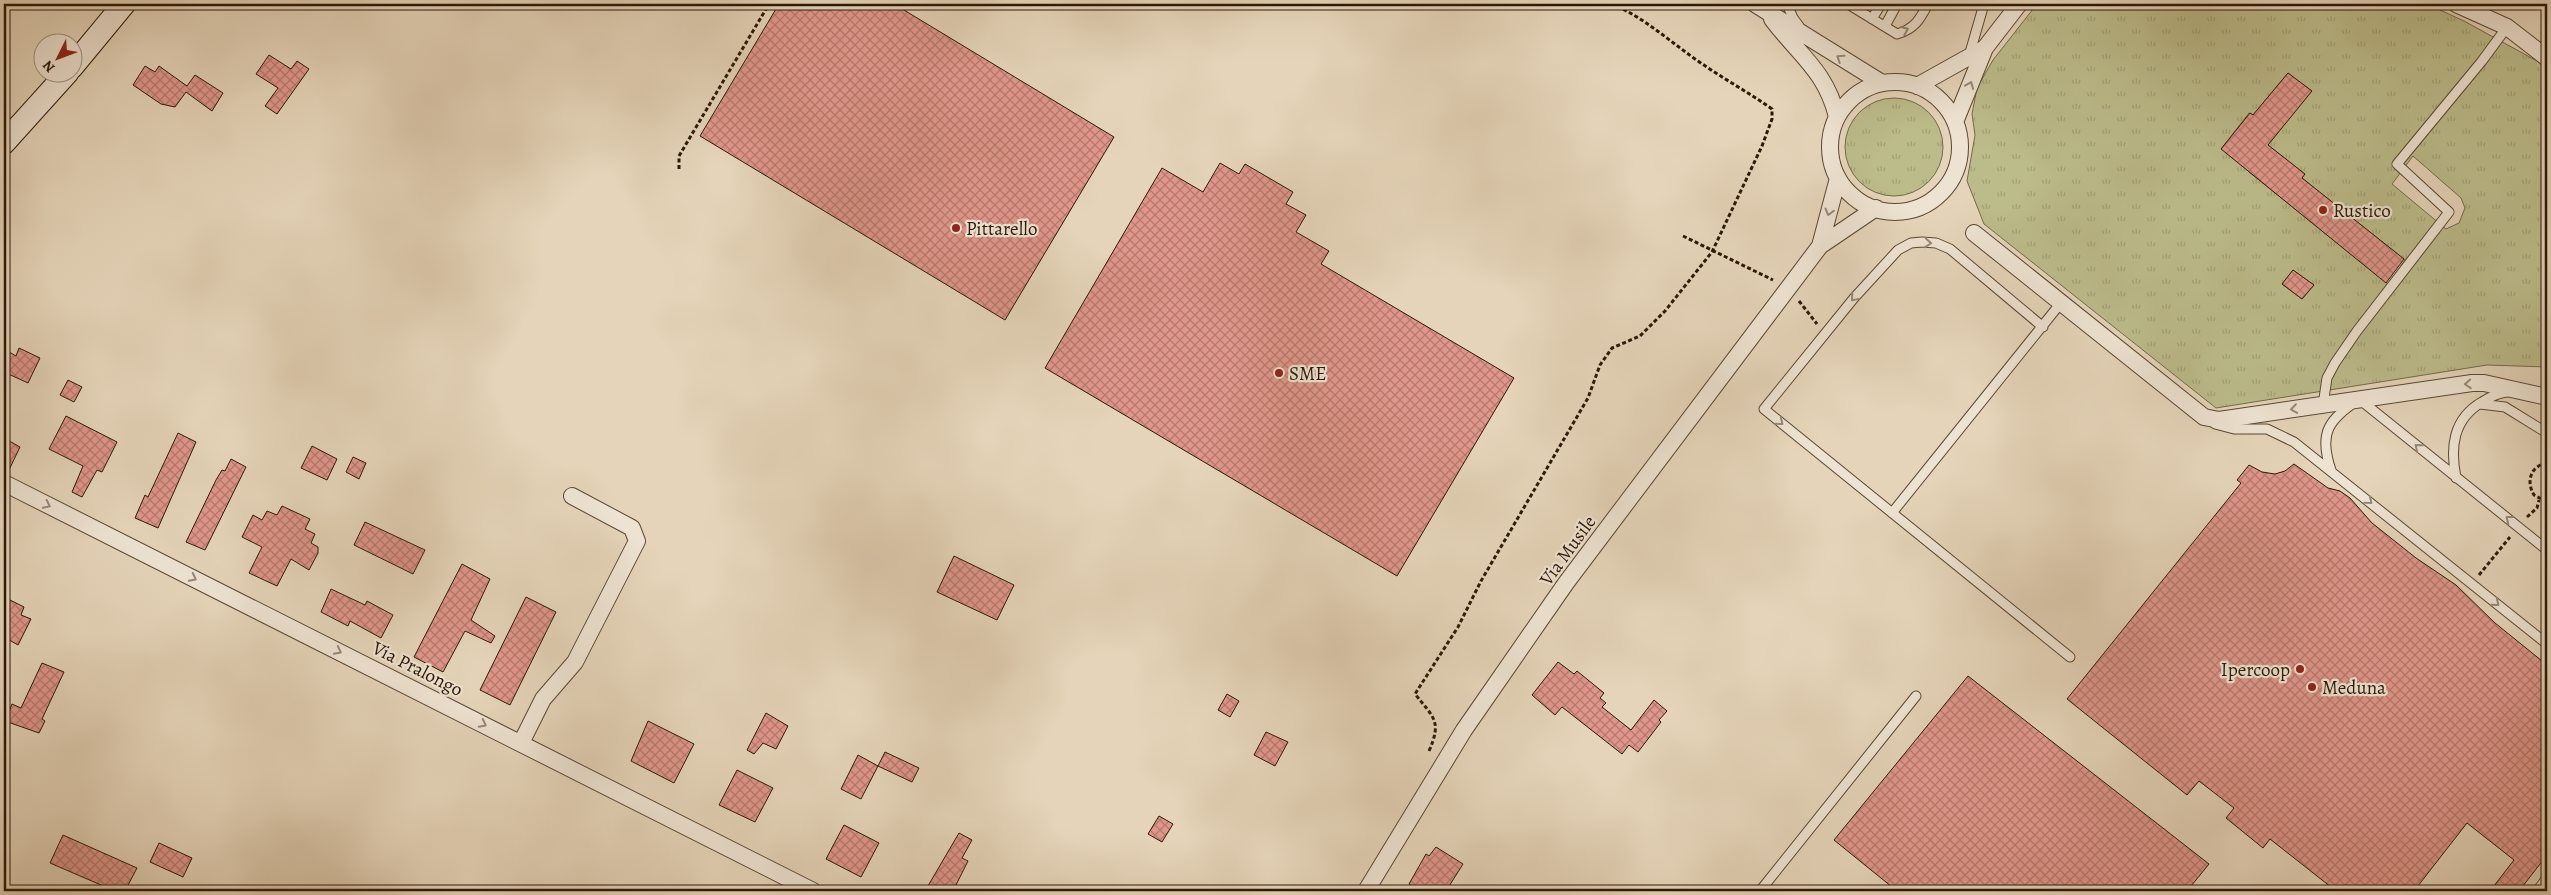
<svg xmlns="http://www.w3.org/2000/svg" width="2551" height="895" viewBox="0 0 2551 895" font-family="Alegreya,serif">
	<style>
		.grass { fill: url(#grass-tufts); stroke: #746a49; fill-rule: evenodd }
		.building { fill: url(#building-cross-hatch); stroke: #2c1808 }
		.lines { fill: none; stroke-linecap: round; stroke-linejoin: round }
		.lane-casing { stroke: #5a4734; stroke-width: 11 }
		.street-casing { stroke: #5a4734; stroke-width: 18 }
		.secondary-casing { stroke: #2c1808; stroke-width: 24 }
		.path { stroke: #2c1808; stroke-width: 3; stroke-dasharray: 4 2.5; stroke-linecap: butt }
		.lane { stroke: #eee3d2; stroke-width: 9 }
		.street { stroke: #eee3d2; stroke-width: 16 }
		.secondary { stroke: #eee3d2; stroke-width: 22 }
		.oneway { stroke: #978877 }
		.poi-dot { fill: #8f2418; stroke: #eee3d2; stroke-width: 2 }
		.labels { text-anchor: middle; stroke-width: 4.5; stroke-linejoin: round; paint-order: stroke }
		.poi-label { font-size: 19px; fill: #2c1808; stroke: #eee3d2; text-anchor: start }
		.street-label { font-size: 19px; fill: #2c1808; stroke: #eee3d2 }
	</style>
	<defs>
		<pattern id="grass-tufts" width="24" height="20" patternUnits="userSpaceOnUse" patternTransform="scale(1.25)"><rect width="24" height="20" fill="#bcbb8a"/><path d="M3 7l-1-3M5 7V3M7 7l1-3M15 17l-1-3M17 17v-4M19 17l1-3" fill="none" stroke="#a2a076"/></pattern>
		<pattern id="building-cross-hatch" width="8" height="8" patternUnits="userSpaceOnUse" patternTransform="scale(1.25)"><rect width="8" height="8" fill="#e0968a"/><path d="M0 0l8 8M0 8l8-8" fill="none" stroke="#b6796f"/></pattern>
	</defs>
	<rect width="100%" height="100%" fill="#e5d4b9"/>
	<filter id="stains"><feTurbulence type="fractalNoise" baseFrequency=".004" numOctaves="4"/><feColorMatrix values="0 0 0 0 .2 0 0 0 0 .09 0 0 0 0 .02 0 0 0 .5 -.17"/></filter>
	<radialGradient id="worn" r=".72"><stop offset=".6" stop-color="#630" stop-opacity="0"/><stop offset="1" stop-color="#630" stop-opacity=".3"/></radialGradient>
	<path class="grass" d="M2037,4h390l37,17 73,40 10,9v297l-60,-2 -271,43 -232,-184 -17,-43 8,-46 -3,-21 5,-26 16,-28zM2288,73l23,18 -90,58 28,-36 4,2zM2269,146l35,28 -2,4 103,82 -17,24 -139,-112zM2413,156l48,42 4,10 -6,15 -13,6 -54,-45zM2293,270l21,15 -12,14 -20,-15z
		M1845 147a49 49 0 1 1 98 0a49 49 0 1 1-98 0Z"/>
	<path class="building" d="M779,4h115l220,133 -109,183 -305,-184z
		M269,55l22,14 6,-8 12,8 -32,45 -12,-8 13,-18 -22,-14z
		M145,66l10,6 4,-6 28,20 8,-11 28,18 -11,18 -26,-19 -11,15 -14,-3 -28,-19z
		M2288,73l24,18 -44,54 37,29 -3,4 102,81 -18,24 -165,-134 29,-36 3,2z
		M1220,163l19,11 6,-10 48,28 -7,12 20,11 -10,17 33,19 -8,13 193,114 -117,198 -352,-208 117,-200 41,24z
		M2293,270l21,15 -12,14 -20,-15z
		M19,348l21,10 -12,25 -24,-11v-23l12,7z
		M68,380l14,7 -8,15 -14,-7z
		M66,416l51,26 -15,30 -5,-2 -15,27 -10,-5 11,-26 -34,-17z
		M178,433l18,9 -38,86 -23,-10 10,-23 3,2z
		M4,438l16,9 -13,27 -3,-1z
		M312,446l25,13 -10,21 -26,-12z
		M353,457l13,6 -7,16 -13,-7z
		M231,459l15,8 -41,83 -19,-8 30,-62 6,-10 3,1z
		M2294,464l34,24 12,3 10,7 22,25 44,35 40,27 39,38 52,42v190l-28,36h-29l24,-31 -47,-37 -53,68h-61l-8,-6 -5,6h-4l-66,-52 -7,9 -37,-30 8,-10 -35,-27 -12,14 -120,-96 174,-216 -4,-3 12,-15 13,7 13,2 10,-3z
		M282,506l28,13 -5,10 10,5 -4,9 7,4v6l-9,17 -18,-11 -14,27 -28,-13 13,-26 -20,-10 11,-22 9,5 5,-9 10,4z
		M365,522l60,28 -12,24 -59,-29z
		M954,556l60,29 -17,35 -60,-28z
		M462,564l28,15 -19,41 24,16 -4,7 -26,-12 -22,41 -29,-15z
		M331,589l34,16 2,-4 26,14 -12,23 -31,-17 -2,5 -27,-14z
		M4,597l20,10 -3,8 10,4 -13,26 -14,-8z
		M526,597l30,15 -46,93 -30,-15z
		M1558,662l16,12 3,-3 27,22 -4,5 6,5 -4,4 29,23 23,-30 13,11 -8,9 2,2 -23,30 -9,-7 -7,9 -60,-47 -7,8 -23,-20z
		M42,663l22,9 -22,47 3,2 -6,12 -34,-12 7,-17 9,4z
		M1968,676l241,188 -22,27h-290l-63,-51z
		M1227,694l12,7 -9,16 -12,-7z
		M766,713l22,13 -12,23 -13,-6 -9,11 -7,-4z
		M648,721l46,23 -20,39 -43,-22z
		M1266,732l22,10 -13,24 -21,-11z
		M885,752l34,16 -7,14 -34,-16z
		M858,755l20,11 -17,33 -20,-10z
		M737,770l36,18 -18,34 -36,-17z
		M1159,816l14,8 -11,18 -14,-8z
		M844,825l35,18 -18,34 -35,-18z
		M959,833l13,7 -10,18 6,3 -15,30h-28z
		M63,835l74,33 -12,23h-10l-65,-28z
		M159,843l33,15 -9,19 -33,-15z
		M1436,847l27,17 -17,27h-26l-11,-7 17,-30 3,2z"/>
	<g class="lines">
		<g class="lane-casing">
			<path id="lane" d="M1787,4l6,14 6,8
				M1848,4l49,30c18,-5 23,-15 31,-30
				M1872,19l9,-15
				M1885,26l12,-22
				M1969,56l15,-52
				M2043,327l-93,-78 -14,-6 -14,-1 -11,1 -13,7 -44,48 -90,111 306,248
				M2480,404l25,3 42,26
				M2323,405l4,-27 8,-15 22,-32 92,-119 -52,-48 85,-103 25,-34
				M2215,424l19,5h33l27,13 253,202
				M2331,470c-13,-38 -2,-50 28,-71l188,151
				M2456,478c-6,-31 -3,-59 26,-76 8,-5 15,-9 25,-10
				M1892,513l168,-209
				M1760,891l156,-195
				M2537,891l10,-13"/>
		</g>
		<g class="street-casing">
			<path id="street" d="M1755,4l127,79
				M2456,4l51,23 40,31
				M1772,19c27,36 54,52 65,98
				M1830 147a65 65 0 1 1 130 0a65 65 0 1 1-130 0Z
				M1917,86l68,-38
				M1955,122l30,-74 34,-44
				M1974,233l230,184 15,3 253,-37h12l63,14
				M1820,246l56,-38
				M4,483l809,408
				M521,743l22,-44 32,-37 62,-121 -5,-13 -60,-32
				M1366,891l98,-161 102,-147 254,-337 18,-68"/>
		</g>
		<g class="secondary-casing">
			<path id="secondary" d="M72,67l52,-63
				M4,143l64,-71"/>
		</g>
		<path class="path" d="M679,169v-13l90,-152
			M1683,236l90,44
			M1799,301l18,23
			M2547,463c-17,3 -21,19 -13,32l13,7
			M2527,517l10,-9 2,-8
			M2479,575l31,-38
			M1429,751c13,-30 5,-33 -14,-57l43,-67 23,-46 107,-183 12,-33 12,-17 28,-12 25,-25 47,-59 50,-106 10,-27v-10c-24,-17 -50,-31 -74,-48 -29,-20 -53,-43 -86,-57"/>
		<use href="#lane" class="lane"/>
		<use href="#street" class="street"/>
		<use href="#secondary" class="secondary"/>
	</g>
	<defs><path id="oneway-chevron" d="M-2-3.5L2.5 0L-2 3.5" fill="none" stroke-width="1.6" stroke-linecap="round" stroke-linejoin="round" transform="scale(1.25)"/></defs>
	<g class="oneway">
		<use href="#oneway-chevron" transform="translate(1905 30) rotate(-23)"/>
		<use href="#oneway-chevron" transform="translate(1840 58) rotate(-147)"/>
		<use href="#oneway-chevron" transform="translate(1970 85) rotate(-68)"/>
		<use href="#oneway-chevron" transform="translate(1829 212) rotate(105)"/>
		<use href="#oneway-chevron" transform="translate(1928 243) rotate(5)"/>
		<use href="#oneway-chevron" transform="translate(1854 298) rotate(130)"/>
		<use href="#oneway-chevron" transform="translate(2468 384) rotate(176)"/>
		<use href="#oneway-chevron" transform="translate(2294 409) rotate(172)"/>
		<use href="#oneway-chevron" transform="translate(1780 422) rotate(39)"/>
		<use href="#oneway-chevron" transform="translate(2418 447) rotate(-141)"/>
		<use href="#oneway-chevron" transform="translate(2369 501) rotate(39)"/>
		<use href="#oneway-chevron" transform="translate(47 505) rotate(26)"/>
		<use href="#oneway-chevron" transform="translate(2509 519) rotate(-142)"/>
		<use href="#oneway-chevron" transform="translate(193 578) rotate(27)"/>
		<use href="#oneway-chevron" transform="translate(2496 603) rotate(39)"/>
		<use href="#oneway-chevron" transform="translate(338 651) rotate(27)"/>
		<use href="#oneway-chevron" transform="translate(483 724) rotate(27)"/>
	</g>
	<g class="poi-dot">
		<circle cx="2323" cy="210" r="5"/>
		<circle cx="956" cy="228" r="5"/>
		<circle cx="1279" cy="373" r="5"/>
		<circle cx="2300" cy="669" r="5"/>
		<circle cx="2312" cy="687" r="5"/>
	</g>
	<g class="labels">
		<g class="poi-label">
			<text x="2333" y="217">Rustico</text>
			<text x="966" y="235">Pittarello</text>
			<text x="1289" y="380">SME</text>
			<text x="2290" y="676" text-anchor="end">Ipercoop</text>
			<text x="2322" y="694">Meduna</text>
		</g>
		<g class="street-label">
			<text transform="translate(1567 550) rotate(-54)" y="7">Via Musile</text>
			<text transform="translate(418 668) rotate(27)" y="7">Via Pralongo</text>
		</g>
	</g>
	<rect width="2551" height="895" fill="none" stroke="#e5d4b9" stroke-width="20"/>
	<rect x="5" y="5" width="2541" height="885" fill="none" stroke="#2c1808" stroke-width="2.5"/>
	<rect x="10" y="10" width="2531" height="875" fill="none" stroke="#2c1808"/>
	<g transform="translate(58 58) rotate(228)"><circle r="24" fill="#eee3d2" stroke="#a09281"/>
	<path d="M0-4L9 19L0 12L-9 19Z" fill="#8f2418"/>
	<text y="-8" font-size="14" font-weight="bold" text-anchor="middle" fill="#2c1808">N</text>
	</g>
	<rect width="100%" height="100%" filter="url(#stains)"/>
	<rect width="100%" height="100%" fill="url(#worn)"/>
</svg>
